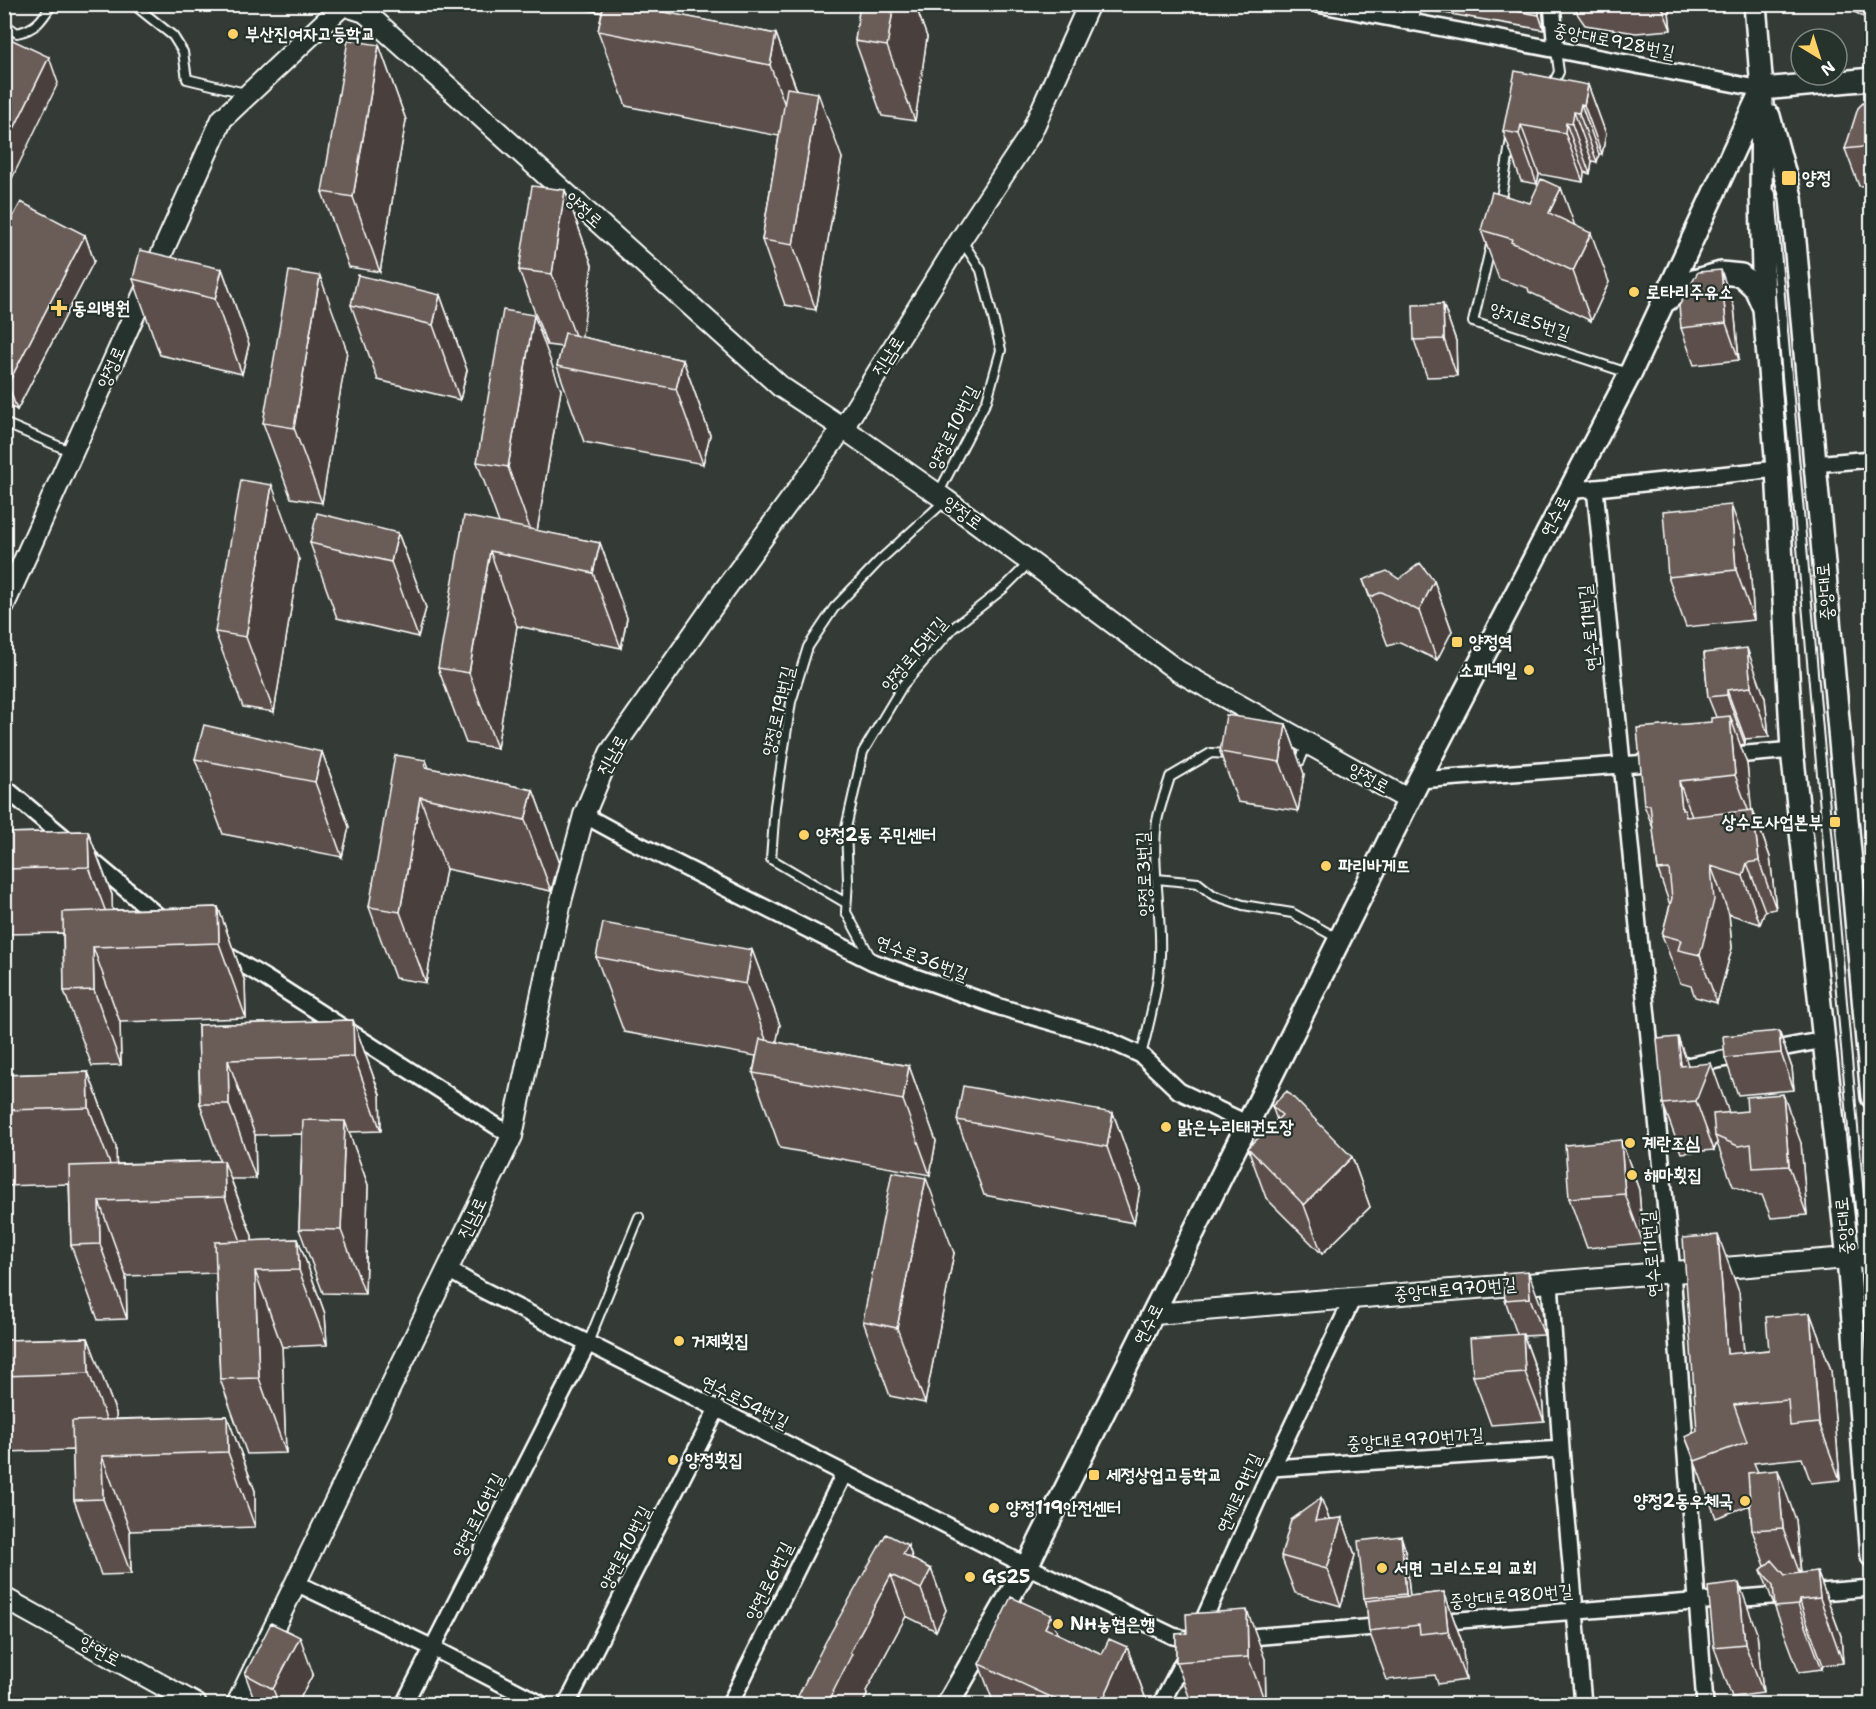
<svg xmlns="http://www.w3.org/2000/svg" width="1876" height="1709" viewBox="0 0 1876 1709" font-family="'Shantell Sans','Poor Story',sans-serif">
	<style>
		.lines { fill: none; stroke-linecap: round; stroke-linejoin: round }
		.service-casing { stroke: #fff; stroke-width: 12 }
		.minor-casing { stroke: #fff; stroke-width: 20 }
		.tertiary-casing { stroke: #fff; stroke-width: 24 }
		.secondary-casing { stroke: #fff; stroke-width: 26 }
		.service { stroke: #26332d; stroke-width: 8 }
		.minor { stroke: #26332d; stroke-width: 15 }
		.tertiary { stroke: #26332d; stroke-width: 20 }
		.secondary { stroke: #26332d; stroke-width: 21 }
		.wall { fill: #5b504c; stroke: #fff; stroke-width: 1.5 }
		.shaded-wall { fill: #4a413e; stroke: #fff; stroke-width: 1.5 }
		.building { fill: #6a5d58; stroke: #fff; stroke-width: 1.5 }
		.poi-dot { fill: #ffd166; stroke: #26332d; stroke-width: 2 }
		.labels { text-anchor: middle; stroke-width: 4.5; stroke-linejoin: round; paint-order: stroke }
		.poi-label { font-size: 18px; font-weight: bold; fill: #fff; stroke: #26332d; text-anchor: start }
		.street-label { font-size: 18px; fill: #fff; stroke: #26332d }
	</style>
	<rect width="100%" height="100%" fill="#343b36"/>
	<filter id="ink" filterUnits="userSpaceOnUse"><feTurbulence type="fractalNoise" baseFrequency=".0167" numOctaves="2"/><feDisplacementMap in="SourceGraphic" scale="12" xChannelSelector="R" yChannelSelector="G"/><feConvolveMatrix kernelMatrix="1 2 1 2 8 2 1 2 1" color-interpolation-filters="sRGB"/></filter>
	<g filter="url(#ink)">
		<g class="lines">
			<g class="service-casing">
				<path id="service" d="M5,4l1,21 11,8c19,-4 25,-13 35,-29
					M133,4l40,32 10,16 4,27 58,14
					M1551,88l8,-16 -3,-22
					M1771,194l101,1150
					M1500,204l11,-65
					M1491,245l-18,77 155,51
					M4,423l68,29
					M938,494l49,-94 14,-50 -20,-80 -19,-29
					M1291,760l9,1 7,-17
					M1157,879l41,4 15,12 30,10 49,8 47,26
					M846,903l-75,-44 4,-53 16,-104 17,-55 26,-39 46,-48 66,-60
					M871,958l-25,-46 2,-32 -2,-52 17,-76 40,-67 50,-57 51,-40 25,-25
					M1141,1055c8,-30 18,-70 19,-100 2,-44 -9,-90 -3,-134 3,-15 9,-30 13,-44l41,-24 17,1
					M588,1343l51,-126"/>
			</g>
			<g class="minor-casing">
				<path id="minor" d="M1317,4l445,85
					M1411,4l1,19
					M1552,4l4,46
					M1814,464l58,-5
					M1595,488l77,784 33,432
					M1568,491l209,-22
					M1724,756l68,-6
					M1419,780l242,-18
					M4,787l154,129 8,4
					M584,815l46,25 243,122 127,45 99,29 42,19 38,36 69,33
					M220,951l47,28 245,157
					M1670,1069l154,-29
					M447,1269l34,20 546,277 146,70 23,5
					M1550,1282l11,167 22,255
					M1272,1468l289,-19
					M296,1583l137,65 108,56
					M1435,1622l437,-34
					M1199,1630l73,-162 81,-170
					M1238,1638l149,-12
					M404,1704l184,-361
					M567,1704l150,-295
					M730,1704l114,-230
					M1161,1704l26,-50"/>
			</g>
			<g class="tertiary-casing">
				<path id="tertiary" d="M4,605l218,-486 121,-114 22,7 416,375 62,41 103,72 232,171 231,129
					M1154,1314l718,-58
					M4,1598l192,106
					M237,1704l275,-568 49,-235 23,-86 26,-62 110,-157 123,-168 118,-189 70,-106 58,-129"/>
			</g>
			<g class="secondary-casing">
				<path id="secondary" d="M1755,4l7,85 -1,106 3,113 13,161 15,281 56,509 24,297
					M1762,89l110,-10
					M1769,116l22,81 81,900
					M1667,300l20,-17 34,-10 20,2 14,13 8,18
					M948,1704l79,-138 392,-786 211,-406 132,-285"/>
			</g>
			<use href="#service" class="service"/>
			<use href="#minor" class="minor"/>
			<use href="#tertiary" class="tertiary"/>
			<use href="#secondary" class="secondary"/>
		</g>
		<path class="wall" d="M560,4h87l-1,5 130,25 21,56 45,68 -26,152 -31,-5 -23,-65 17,-104 -153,-30 -28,-75 4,-18z
			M860,4h55l12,33 -12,84 -33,-5 -27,-75z
			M1425,4h117l2,26 -117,-20z
			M1574,4h94l3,26 -35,3 -51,-8 -7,-10z
			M1849,4h23v18l-21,-12z
			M379,45l27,75 -26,152 -31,-5 -27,-75z
			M1588,85l18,49 -4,20h-3l-2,8 -5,-1 -2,13 -6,-2 -1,10 -44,-8 -2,10 -16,-3 -18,-50z
			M1872,94v91l-13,1 -14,-37z
			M1561,188l13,37 35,57 -18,39 -62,-29 -1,-4 -29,-9 -18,-49 49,-27z
			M565,190l27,75 -11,72 102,23 27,75 -7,29 -119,-22 -27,-76 5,-19 -15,-2 -28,-75z
			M4,233l81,2 9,26 -77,149 -13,-7z
			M222,269l27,75 -7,30 -82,-19 -27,-76z
			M440,295l27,75 -7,30 -82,-20 -27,-75z
			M1443,304l13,37 1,35 -30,1 -13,-37z
			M1734,307l5,53 -45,5 -13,-37z
			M347,351l-25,152 -31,-5 -28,-75z
			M561,390l-24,141 63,12 27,75 -6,30 -104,-22 -20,122 -31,-5 -28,-75 61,-145 -22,-61z
			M398,533l28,75 -8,29 -81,-19 -27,-75z
			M1749,554l5,66 -68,7 -18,-50z
			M299,560l-25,152 -31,-5 -28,-75z
			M1399,579l35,2 18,50 -15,29 -37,-18 -12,4 -25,-66z
			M1704,653l61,45 4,39 -24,2v5l-5,1 7,19 4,46h2l17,47 6,52 -11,2 -5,13 -31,-10 3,34 -15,55 -22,-6 -4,-11 -11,-3 -18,-48 8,-30 -12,-35 -5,-42 -9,-23 67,-83 5,-5 -8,-20z
			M1286,724l18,50 -6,37 -60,-9 -18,-50z
			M322,752l27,75 -7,30 -119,-23 -28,-75z
			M426,760l3,8 104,22 26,71 -8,30 -105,-22 -20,114 -31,-5 -26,-71z
			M88,831l24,64v15l106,-3 27,75 1,36 -126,4 1,43 -29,1 -28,-75 -1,-58 -59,1v-101z
			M752,950l28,75 -4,17 133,24 27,75 -6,34 -150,-27 -27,-75 3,-17 -132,-24 -28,-75z
			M353,1020l27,75 1,36 -32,1 19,53 -3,109 -42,-1 -24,-64 3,-95 -47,1 1,44h-25l21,57v5l46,-2 27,75 2,31 -45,2 4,106 -39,1 -27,-75 -4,-106 -90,3 1,43 -29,1 -27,-75 -2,-61 -65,2v-111l84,-3 28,75v17l104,-3 -20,-57 -2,-79z
			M1779,1031l13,37 2,22 -56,5 -13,-37z
			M1689,1066l40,47 72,30 6,72 -36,3 -9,-23h-6l-23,-9 -16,-43 -3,7 -33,3 -18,-49z
			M1272,1106l80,51 18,50 -48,47 -56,-56 -18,-50 29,-28z
			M1113,1113l27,75 -6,35 -150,-28 -27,-75z
			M1621,1140l18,50 4,53 -56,5 -18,-50z
			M954,1253l-29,150 -35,-7 -27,-75z
			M1503,1273l39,35 2,27 -20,1 17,47 3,38 -53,4 -18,-49 44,-42 -12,-34z
			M1739,1292l5,60 25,-2 41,-37 21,57 9,110 -29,3 -9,-25 -48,5 4,9 38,48 5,53 16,-2 24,65 2,27 -20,2 -1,4 -23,3 -38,-102 4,-4 -13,-36 -2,-25 -34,13 -31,-82 12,-5z
			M88,1338l28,75v6l111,-3 28,75v36l-125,4 1,43 -30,1 -27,-75 -1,-50 -69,2v-112z
			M1321,1498l8,21 13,-1 13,37 -14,51 -46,-13 -14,-37z
			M1401,1536l4,13 5,47 34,-4 18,50 4,38 -28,4 -3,-9 -48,5 -18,-49 -2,-24 -3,-9z
			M908,1545l5,15 18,9 15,41 -10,21 -30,-15 -40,75 1,4 -5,9h-68z
			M1757,1633l6,60 -31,4 -18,-50z
			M1058,1634l44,20 25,-7 18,50 -3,7h-148l-15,-40z
			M1176,1634l89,25 1,45h-74l-16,-42z
			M245,1674h68l-16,30h-41z"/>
		<path class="shaded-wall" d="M638,4h9l-3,17z
			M894,4h21l12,33 -12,84 -28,-75z
			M1538,4h4l2,26 -5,-15z
			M1661,4h7l3,26z
			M776,34l28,76 -6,30 -28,-75z
			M379,45l27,75 -26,152 -27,-75z
			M49,57l9,26 -54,112v-46z
			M1588,85l18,49 -4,20 -18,-49z
			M818,93l24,65 -26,152 -23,-65z
			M1581,104l18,50 -2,8 -18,-49z
			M1574,112l18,49 -2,13 -18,-50z
			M1566,123l18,49 -1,10 -18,-49z
			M1521,125l18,49 -2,10 -18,-50z
			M1561,188l18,49 -30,-24z
			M565,190l27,75 -12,84 -28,-75z
			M1591,233l18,49 -18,39 -18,-50z
			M85,235l9,26 -77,149 -9,-26z
			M222,269l27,75 -7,30 -27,-75z
			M1721,270l13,37 5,53 -13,-37z
			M320,276l27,75 -25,152 -28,-75z
			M440,295l27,75 -7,30 -27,-75z
			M1443,304l13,37 1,35 -13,-37z
			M534,315l27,75 -26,153 -27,-76z
			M683,360l27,75 -7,29 -27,-75z
			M272,485l27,75 -25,152 -28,-75z
			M1731,505l18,49 5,66 -18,-50z
			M398,533l28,75 -8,29 -27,-75z
			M600,543l27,75 -6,30 -28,-75z
			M490,551l27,75 -20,122 -28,-75z
			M1434,581l18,50 -15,29 -18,-49z
			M1747,648l18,50 4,39 -18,-50z
			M1727,690l18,49v5l-18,-49z
			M1730,716l17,48 6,59 -18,-48z
			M1286,724l18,50 -6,37 -18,-49z
			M322,752l27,75 -7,30 -27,-75z
			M1679,781l17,47 2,17 -16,-35z
			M533,790l26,71 -8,30 -26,-71z
			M420,797l26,72 -20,114 -26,-71z
			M1753,810l17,47 6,52 -17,-48z
			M88,831l24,64 1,36 -24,-64z
			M1747,863l18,48 -5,13 -17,-48z
			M1711,866l18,48 3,34 -15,55 -17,-48z
			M218,907l27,75 1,36 -27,-75z
			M93,947l27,75 1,43 -27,-75z
			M752,950l28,75 -7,34 -27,-75z
			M353,1020l27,75 1,36 -27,-75z
			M1779,1031l13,37 2,22 -13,-37z
			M1678,1037l18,50 15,-24 18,50 -14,23 2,6 -3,8 -18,-49 -15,-35z
			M228,1060l27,75 1,44 -27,-75z
			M909,1066l27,75 -6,34 -27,-75z
			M88,1072l28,75 1,36 -28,-75z
			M1783,1094l18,49 6,72 -18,-49z
			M1113,1113l27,75 -6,35 -27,-76z
			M345,1121l23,64 -3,109 -24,-64z
			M1621,1140l18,50 4,53 -18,-49z
			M1352,1157l18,50 -48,47 -18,-49z
			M224,1161l28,75v36l-27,-75z
			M926,1178l28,75 -29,150 -28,-75z
			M99,1201l27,75 1,43 -27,-75z
			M1718,1235l21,57 9,112 -21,-50z
			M298,1239l27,75 2,31 -28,-75z
			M255,1271l27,76 4,106 -27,-75z
			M1528,1271l14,37 2,27 -14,-37z
			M1810,1313l21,57 9,110 -21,-57z
			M1523,1334l18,49 3,38 -19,-49z
			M88,1338l28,75 1,35 -28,-75z
			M227,1416l28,75v36l-27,-75z
			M102,1456l28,75 1,43 -28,-75z
			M1778,1470l18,50 5,57 -18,-49z
			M1321,1498l14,37 -20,-14z
			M1342,1518l13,37 -14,51 -14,-37z
			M1401,1536l4,13 6,58 -5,-13z
			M908,1545l14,41 9,-17 15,41 -10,21 -15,-42 -18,-35z
			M1817,1571l24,65 2,27 -23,-65z
			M891,1575l15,41 -40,75 1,4 -5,9h-35l23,-52z
			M1739,1583l18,50 6,60 -18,-49z
			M1444,1592l18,50 4,38 -18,-49z
			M1799,1600l24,65 -1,4 -24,-64z
			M1247,1610l18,49 1,45 -18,-47z
			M1051,1615l18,50 -24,-37z
			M300,1637l13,37 -16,30h-18l-6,-15z
			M1127,1647l18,50 -3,7h-41z"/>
		<path class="building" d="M604,4h19l153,30 -6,31 -172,-34z
			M860,4h34l-7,42 -32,-5z
			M1476,4h62l1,11z
			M4,36l45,21 -45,92z
			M348,40l31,5 -26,152 -31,-5z
			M1515,71l73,14 -4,20 -3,-1 -2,9 -5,-1 -2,12 -6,-1 -1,10 -44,-8 -2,9 -16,-3z
			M787,88l31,5 -25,152 -31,-5z
			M1872,94v52l-27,3 13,-41z
			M1541,179l20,9 -12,25 42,20 -18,38 -62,-29 1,-3 -31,-9 11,-38 38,11z
			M532,186l33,4 -13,84 -33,-4z
			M21,202l64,33 -77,149 -4,-1v-150z
			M140,250l82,19 -7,30 -82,-20z
			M1721,270l5,53 -45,5 -2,-22 19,-34z
			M289,271l31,5 -26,152 -31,-5z
			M358,275l82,20 -7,30 -82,-20z
			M1443,304l1,35 -30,1 -1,-35z
			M503,310l31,5 -26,152 -31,-5z
			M565,333l118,27 -7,29 -119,-23z
			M241,480l31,5 -26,152 -31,-5z
			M1731,505l5,65 -68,7 -5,-66z
			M317,513l81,20 -7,29 -81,-19z
			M464,516l136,27 -7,30 -103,-22 -21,122 -31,-5z
			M1420,563l14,18 -15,30 -37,-19 -12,5 -7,-17 24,-9 12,8z
			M1747,648l4,39 -24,3v5l-19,2 -4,-44z
			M1226,715l60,9 -6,38 -60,-10z
			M1730,716l5,59 -56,6 3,29h3l1,7 67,-7 6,51 -12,2 -4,13 -32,-10 3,34 -14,55 -22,-5 3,-10 -19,-5 10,-37 -3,-29 -11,1 -8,-65h-6l-7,-77 74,-6v-4z
			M204,725l118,27 -7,30 -120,-23z
			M395,755l31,5 -1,7 108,23 -8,30 -105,-23 -20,115 -31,-5z
			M88,831l1,36 -85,2v-36z
			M218,907l1,36 -126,4 1,43 -30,1 -1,-79z
			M603,923l149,27 -6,34 -150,-27z
			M353,1020l1,36 -126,4 1,44h-29l-2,-79z
			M1779,1031l2,22 -56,5 -2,-22z
			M1678,1037l3,29 30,-3 -15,38 -33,3 -6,-65z
			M760,1039l149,27 -6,34 -150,-27z
			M88,1072l1,36 -85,2v-35z
			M963,1086l150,27 -6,34 -150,-27z
			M1287,1091l65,66 -48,48 -56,-57 34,-33 -10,-9z
			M1783,1094l6,72 -36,2 -2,-24 -13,2 -23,-10 -2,-22 34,-3 -1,-14z
			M303,1120l42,1 -4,109 -42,-1z
			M1621,1140l4,54 -56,4 -4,-53z
			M224,1161l1,36 -126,4 1,43 -29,1 -2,-79z
			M892,1172l34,6 -29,150 -34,-7z
			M1718,1235l9,119 42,-4 -3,-33 44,-4 9,110 -29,3 -2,-26 -54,5 13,37 -52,19 -10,-25 12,-5 -14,-193z
			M298,1239l1,31 -44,1 4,107 -39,1 -5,-137z
			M1528,1271l2,27 -25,2 -2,-27z
			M1523,1334l2,38 -52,4 -3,-38z
			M88,1338l1,35 -85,3v-36z
			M227,1416l1,36 -126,4 1,43 -29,1 -2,-79z
			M1778,1470l5,58 -31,2 -4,-57z
			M1321,1498l-6,23 27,-3 -15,51 -46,-13 10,-36z
			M886,1534l22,11 -5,9 28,15 -10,20 -30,-14 -41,77 2,2 -25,50h-33l32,-63z
			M1401,1536l5,58 -42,4 -6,-57z
			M1772,1560l13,15 32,-4 3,27 -21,2 -1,5 -23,2 -2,-22 -12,-15z
			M1739,1583l6,61 -31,3 -6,-60z
			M1444,1592l4,39 -28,3 -1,-9 -50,6 -3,-30z
			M1011,1597l40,18 -6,13 57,26 7,-15 18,8 -26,57h-35l-87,-40z
			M1247,1610l1,47 -72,5v-28l11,-1 -1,-19z
			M271,1623l29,14 -27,52 -28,-15z"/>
	</g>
	<g class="poi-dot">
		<circle cx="233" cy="34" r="6"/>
		<rect x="1781" y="170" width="16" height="16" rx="3"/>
		<circle cx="1634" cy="292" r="6"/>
		<path d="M56 299h6v6h6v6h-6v6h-6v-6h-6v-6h6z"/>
		<rect x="1451" y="636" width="12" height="12" rx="3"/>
		<circle cx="1529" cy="670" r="6"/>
		<rect x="1829" y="816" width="12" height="12" rx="3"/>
		<circle cx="804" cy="835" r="6"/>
		<circle cx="1326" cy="866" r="6"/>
		<circle cx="1166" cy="1127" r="6"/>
		<circle cx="1630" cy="1143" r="6"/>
		<circle cx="1632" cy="1175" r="6"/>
		<circle cx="679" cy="1341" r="6"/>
		<circle cx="673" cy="1460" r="6"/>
		<rect x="1088" y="1469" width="12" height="12" rx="3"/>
		<circle cx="1745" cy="1501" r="6"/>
		<circle cx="994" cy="1508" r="6"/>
		<circle cx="1382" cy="1568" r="6"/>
		<circle cx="970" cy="1577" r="6"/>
		<circle cx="1058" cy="1624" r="6"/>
	</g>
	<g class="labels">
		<g class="poi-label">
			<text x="245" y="40">부산진여자고등학교</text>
			<text x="1802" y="184">양정</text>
			<text x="1646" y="298">로타리주유소</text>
			<text x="72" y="314">동의병원</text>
			<text x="1469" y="648">양정역</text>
			<text x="1517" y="676" text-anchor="end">소피네일</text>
			<text x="1823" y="828" text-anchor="end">상수도사업본부</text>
			<text x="816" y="841">양정2동 주민센터</text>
			<text x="1338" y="872">파리바게뜨</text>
			<text x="1178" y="1133">맑은누리태권도장</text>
			<text x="1642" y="1149">계란조심</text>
			<text x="1644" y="1181">해마횟집</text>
			<text x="691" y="1347">거제횟집</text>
			<text x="685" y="1466">양정횟집</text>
			<text x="1106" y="1481">세정상업고등학교</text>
			<text x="1733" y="1507" text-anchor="end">양정2동우체국</text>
			<text x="1006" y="1514">양정119안전센터</text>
			<text x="1394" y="1574">서면 그리스도의 교회</text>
			<text x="982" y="1583">GS25</text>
			<text x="1070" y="1630">NH농협은행</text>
		</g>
		<g class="street-label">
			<text transform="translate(1614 41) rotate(11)" y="6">중앙대로928번길</text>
			<text transform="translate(584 210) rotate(42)" y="6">양정로</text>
			<text transform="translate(1530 321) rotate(18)" y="6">양지로5번길</text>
			<text transform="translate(888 356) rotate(-58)" y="6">진남로</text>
			<text transform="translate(111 367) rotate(-66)" y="6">양정로</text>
			<text transform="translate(953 428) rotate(-64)" y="6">양정로10번길</text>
			<text transform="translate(963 513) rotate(36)" y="6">양정로</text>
			<text transform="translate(1555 516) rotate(-63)" y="6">연수로</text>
			<text transform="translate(1825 592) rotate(-95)" y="6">중앙대로</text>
			<text transform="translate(1589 628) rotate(-96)" y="6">연수로11번길</text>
			<text transform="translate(914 654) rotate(-50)" y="6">양정로15번길</text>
			<text transform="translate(778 711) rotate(-77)" y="6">양정로19번길</text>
			<text transform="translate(612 755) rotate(-61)" y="6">진남로</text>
			<text transform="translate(1369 778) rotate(29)" y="6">양정로</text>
			<text transform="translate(1144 874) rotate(-92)" y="6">양정로3번길</text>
			<text transform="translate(922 958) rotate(21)" y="6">연수로36번길</text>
			<text transform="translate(472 1218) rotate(-64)" y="6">진남로</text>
			<text transform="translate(1844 1226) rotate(-96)" y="6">중앙대로</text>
			<text transform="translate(1651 1254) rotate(-95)" y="6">연수로11번길</text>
			<text transform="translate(1455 1289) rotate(-5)" y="6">중앙대로970번길</text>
			<text transform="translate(1148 1324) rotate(-63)" y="6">연수로</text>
			<text transform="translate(745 1402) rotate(27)" y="6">연수로54번길</text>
			<text transform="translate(1415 1439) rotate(-4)" y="6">중앙대로970번가길</text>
			<text transform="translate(1239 1493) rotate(-66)" y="6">연제로9번길</text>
			<text transform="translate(478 1515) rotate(-63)" y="6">양연로16번길</text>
			<text transform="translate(625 1548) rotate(-63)" y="6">양연로10번길</text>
			<text transform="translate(769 1581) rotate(-64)" y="6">양연로6번길</text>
			<text transform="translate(1511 1596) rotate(-5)" y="6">중앙대로980번길</text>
			<text transform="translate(100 1651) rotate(29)" y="6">양연로</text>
		</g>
	</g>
	<rect width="1876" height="1709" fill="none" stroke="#26332d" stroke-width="24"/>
	<rect x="12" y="12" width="1852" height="1685" fill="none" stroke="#fff" stroke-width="2" filter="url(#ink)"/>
	<g transform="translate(1819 57) rotate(142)"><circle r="28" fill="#26332d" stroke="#7d8581" stroke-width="1.5"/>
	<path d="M0-4.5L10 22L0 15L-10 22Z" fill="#ffd166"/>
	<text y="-9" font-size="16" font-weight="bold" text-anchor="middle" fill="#ffffff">N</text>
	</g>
</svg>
